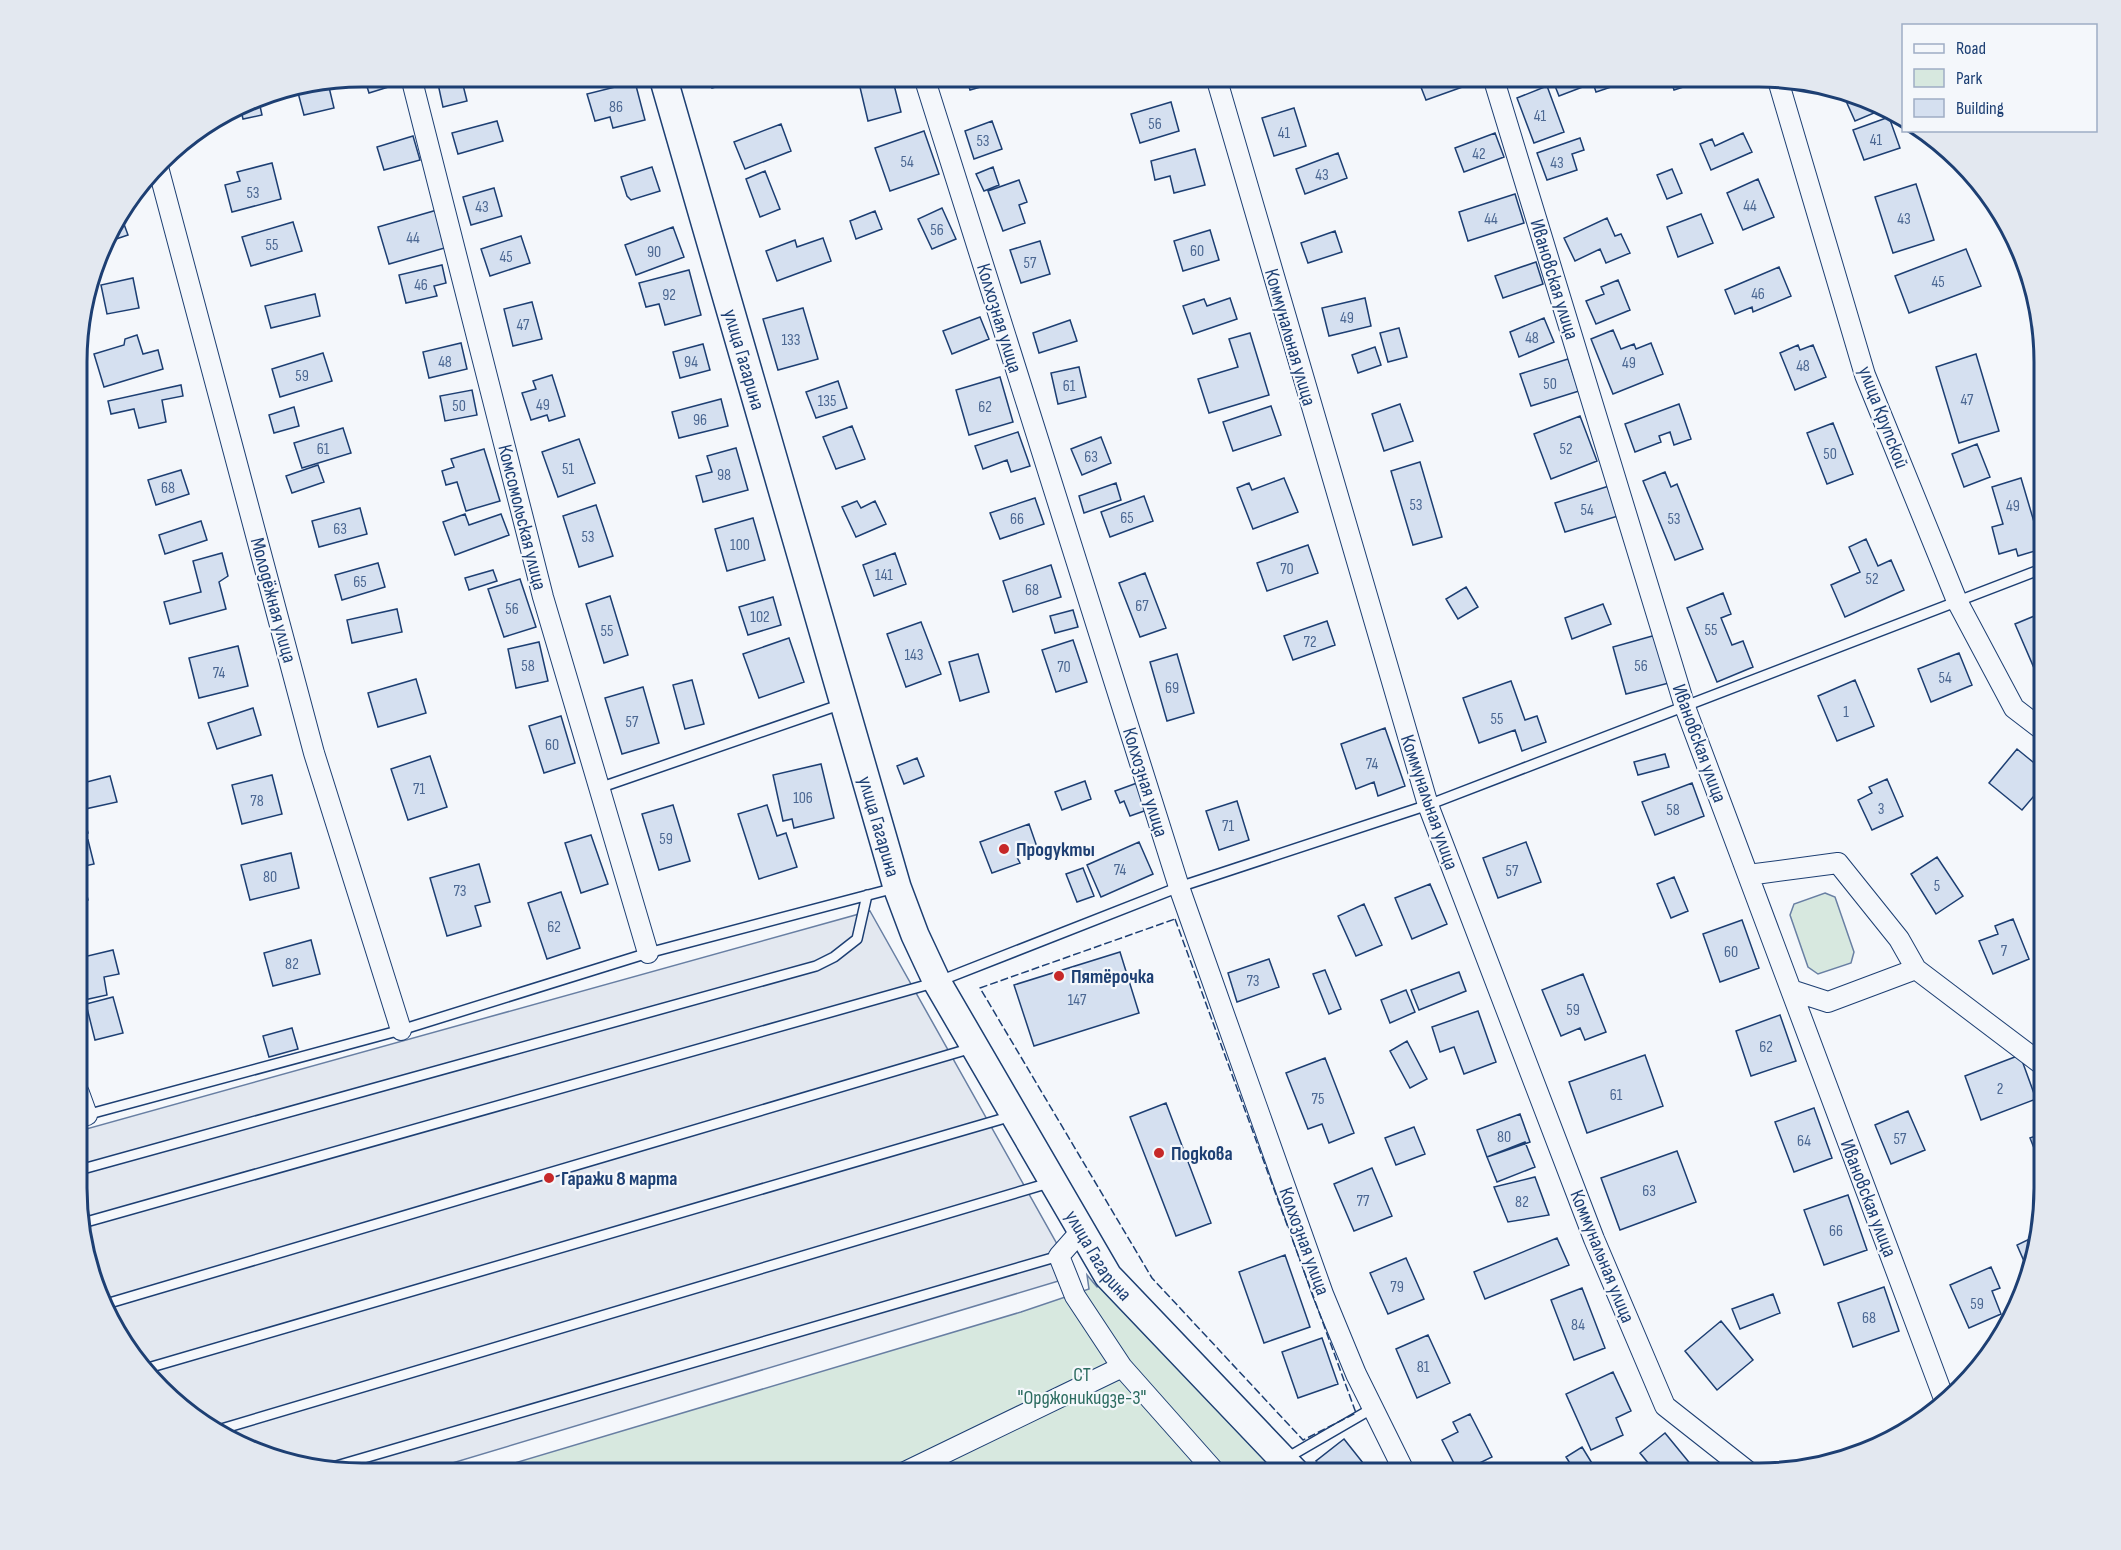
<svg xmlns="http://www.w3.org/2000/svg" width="2121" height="1550" viewBox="0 0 2121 1550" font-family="'Sofia Sans Condensed',sans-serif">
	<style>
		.green { fill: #d7e8df; stroke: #687fa3; stroke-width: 1.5 }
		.parking { fill: #e3e8f0; stroke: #687fa3; stroke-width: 1.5 }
		.building { fill: #d5e0f0; stroke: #1d3f73; stroke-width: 1.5 }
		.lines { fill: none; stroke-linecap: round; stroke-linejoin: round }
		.lane-casing { stroke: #1d3f73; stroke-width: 12 }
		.street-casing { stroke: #1d3f73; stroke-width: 22 }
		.secondary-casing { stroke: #1d3f73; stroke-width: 30 }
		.lane { stroke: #f4f7fb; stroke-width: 9 }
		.street { stroke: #f4f7fb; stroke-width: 20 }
		.secondary { stroke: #f4f7fb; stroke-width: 27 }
		.fence { stroke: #1d3f73; stroke-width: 1.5; stroke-dasharray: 8 3; stroke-linecap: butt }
		.poi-dot { fill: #c62828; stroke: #f4f7fb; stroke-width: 2 }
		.labels { text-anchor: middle; stroke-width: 4.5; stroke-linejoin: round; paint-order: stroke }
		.number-label { font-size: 16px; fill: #4b6792 }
		.street-label { font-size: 20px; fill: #1d3f73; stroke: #f4f7fb }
		.poi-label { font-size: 20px; font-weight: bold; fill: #1d3f73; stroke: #f4f7fb; text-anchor: start }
		.park-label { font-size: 20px; fill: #2c6c60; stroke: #f4f7fb }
		.rim { fill: none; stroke: #1d3f73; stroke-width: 3 }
	</style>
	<rect width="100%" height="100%" fill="#f4f7fb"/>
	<path class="green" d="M1825,893l10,4 19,55 -3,11 -33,11 -10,-7 -18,-52 4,-11z
		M1087,1275l10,12 9,-3 181,189h-806l540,-161 68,-23z"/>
	<path class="parking" d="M870,911l205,365 -656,197h-75l-74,-15 -82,-44 -73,-84 -36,-105v-94z"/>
	<path class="building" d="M364,77h31l3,7 -29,9z
		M430,77h31l6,24 -24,6 -6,-28 -6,1z
		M709,77h41l-38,11z
		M884,77h8l9,35 -33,9 -9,-38z
		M966,77h23l2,7 -21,6z
		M1417,77h64l1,3 -56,20z
		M1564,77h43l4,10 -15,5 -3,-9 -34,13 -6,-15z
		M1670,77h44l-40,13z
		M635,82l10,38 -32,8 -3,-11 -15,4 -8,-27z
		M328,83l6,25 -30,7 -7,-26z
		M1547,86l17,46 -30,11 -17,-45z
		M1842,92l26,6 18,10 -31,13z
		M258,97l4,18 -19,4 -3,-13z
		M1171,102l8,29 -39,12 -9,-29z
		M1294,108l12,38 -32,10 -12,-38z
		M1889,117l11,31 -36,12 -11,-30z
		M497,121l6,20 -45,13 -6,-21z
		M992,121l10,28 -28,10 -9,-28z
		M781,124l10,27 -46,18 -11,-27z
		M924,131l15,43 -49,17 -15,-43z
		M1495,133l9,24 -40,15 -9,-24z
		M1743,133l9,19 -41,18 -11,-26 12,-5 3,7z
		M413,136l7,24 -36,10 -7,-23z
		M1580,138l4,12 -12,4 5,16 -30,10 -10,-27z
		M1195,149l10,36 -31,8 -4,-17 -15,4 -4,-19z
		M1338,153l9,25 -42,16 -9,-25z
		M272,163l9,36 -49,13 -7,-27 15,-4 -3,-9z
		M652,167l8,24 -29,9 -4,-4 -6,-19z
		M993,167l6,18 -15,6 -8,-17z
		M1672,169l10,24 -15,6 -10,-24z
		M765,171l15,38 -20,8 -14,-38z
		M1758,179l16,38 -31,13 -16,-37z
		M1019,180l8,22 -8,3 6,18 -22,8 -15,-40z
		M1916,184l18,56 -41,13 -18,-56z
		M494,188l8,28 -31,9 -8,-28z
		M1515,194l9,29 -56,18 -9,-29z
		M942,208l14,31 -24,10 -14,-30z
		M437,210l11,37 -59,17 -11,-37z
		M875,211l7,18 -26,10 -6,-18z
		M1701,214l12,29 -35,14 -11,-30z
		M121,216l7,19 -24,8 2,-7z
		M1607,218l8,18 6,-2 9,19 -24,10 -6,-14 -25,12 -11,-23z
		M293,222l9,29 -51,15 -9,-29z
		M673,227l11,30 -48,18 -11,-30z
		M1210,230l9,30 -36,11 -9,-30z
		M1335,231l7,21 -34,11 -7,-20z
		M521,236l9,27 -40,13 -9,-27z
		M823,238l8,23 -54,20 -11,-30 29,-11 2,7z
		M1040,241l10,33 -29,9 -11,-33z
		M1966,249l15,37 -72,27 -14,-37z
		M1536,262l7,22 -40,14 -8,-22z
		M442,265l4,18 -12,3 3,10 -31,7 -7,-28z
		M1779,267l12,29 -38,16 -1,-5 -17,7 -10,-24z
		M689,270l12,45 -36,10 -6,-21 -13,3 -7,-24z
		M133,278l6,30 -32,6 -6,-29z
		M1618,280l12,30 -34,14 -10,-23 18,-7 -3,-7z
		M315,294l5,22 -49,12 -6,-22z
		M1230,298l7,21 -44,15 -10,-28 21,-7 3,7z
		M1365,298l6,28 -42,10 -7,-28z
		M532,302l10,37 -29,7 -9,-37z
		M803,308l15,51 -40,11 -15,-51z
		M980,317l9,22 -37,15 -9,-23z
		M1544,318l10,24 -35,15 -9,-25z
		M1070,320l7,21 -38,12 -6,-20z
		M1399,328l8,29 -19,5 -8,-29z
		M1613,330l8,19 13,-5 2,5 15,-6 12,31 -50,20 -22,-55z
		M1250,333l19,62 -60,18 -11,-34 40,-12 -9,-28z
		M137,335l6,19 15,-4 5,19 -59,18 -10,-33 30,-9 1,-6z
		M461,343l6,26 -38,9 -6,-26z
		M703,344l7,26 -30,8 -7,-26z
		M1798,345l2,5 13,-5 13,32 -31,13 -15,-37z
		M1375,347l6,18 -23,8 -6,-18z
		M323,353l9,28 -52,16 -8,-28z
		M1976,354l23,77 -40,12 -23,-76z
		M1568,359l11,32 -48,15 -11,-32z
		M1079,367l7,30 -28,7 -7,-31z
		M552,375l13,41 -16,5 -2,-6 -16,5 -9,-27 14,-4 -3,-8z
		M1000,377l13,45 -44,13 -13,-45z
		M838,381l9,27 -31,10 -10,-26z
		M181,385l2,11 -21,4 4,22 -27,6 -5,-19 -23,5 -3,-13z
		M472,390l5,25 -32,6 -5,-25z
		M721,399l7,27 -49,12 -7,-26z
		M1400,404l13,37 -29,10 -12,-37z
		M1679,404l12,35 -17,6 -4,-13 -11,4 2,6 -26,10 -10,-28z
		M1271,406l10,29 -48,16 -10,-29z
		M294,407l5,19 -25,7 -5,-18z
		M1580,416l17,45 -46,18 -17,-45z
		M1833,423l20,51 -26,10 -20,-51z
		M852,426l13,33 -29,10 -13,-32z
		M343,428l8,25 -49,15 -8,-25z
		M1018,432l12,34 -19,6 -4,-12 -24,9 -8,-23z
		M1101,437l10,26 -29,12 -11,-26z
		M579,439l16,44 -37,14 -16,-45z
		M1977,444l13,33 -26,10 -12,-33z
		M736,448l12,42 -45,12 -7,-26 16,-4 -5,-16z
		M484,449l16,52 -34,10 -9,-29 -11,3 -4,-14 12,-4 -3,-8z
		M1420,462l22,75 -29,8 -22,-74z
		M318,465l6,17 -32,11 -6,-17z
		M181,470l8,24 -33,11 -8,-25z
		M1665,472l6,15 6,-3 26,65 -28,11 -32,-79z
		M1284,478l14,34 -45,17 -16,-41 12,-5 3,7z
		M2021,478l21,71 -24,7 -2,-7 -17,5 -7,-27 11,-3 -11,-37z
		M1116,483l5,17 -37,13 -5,-17z
		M1609,486l9,30 -53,16 -10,-29z
		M1144,496l9,25 -43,16 -9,-25z
		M1035,498l9,26 -44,15 -10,-26z
		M857,501l4,7 14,-7 11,23 -30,13 -14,-30z
		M596,505l17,51 -34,11 -16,-51z
		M360,508l7,26 -48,13 -7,-26z
		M465,514l4,11 32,-11 8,21 -54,20 -12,-33z
		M753,518l12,42 -38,11 -12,-42z
		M201,521l6,19 -42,14 -6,-19z
		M1866,539l12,27 13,-6 13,30 -59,27 -14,-32 29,-13 -11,-25z
		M1308,545l10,28 -51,18 -10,-28z
		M222,553l6,23 -9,6 7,27 -56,15 -6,-22 37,-10 -8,-31z
		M895,553l11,31 -32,12 -11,-31z
		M378,563l7,24 -43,13 -7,-25z
		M1051,565l10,32 -48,15 -10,-31z
		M493,570l4,11 -28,9 -4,-12z
		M1145,573l21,55 -26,9 -21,-54z
		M520,579l16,48 -32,10 -16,-48z
		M1466,587l12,20 -20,12 -12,-20z
		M1723,593l8,21 -10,4 11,27 11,-4 10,26 -36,15 -30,-74z
		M610,596l18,59 -24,8 -18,-59z
		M773,597l8,28 -33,10 -9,-28z
		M1603,604l8,20 -39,15 -7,-21z
		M397,609l5,23 -50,11 -5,-23z
		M1073,610l5,17 -23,6 -5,-17z
		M2044,612v52l-10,4 -19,-44z
		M1327,621l8,24 -42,15 -9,-24z
		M921,622l20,52 -35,13 -19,-53z
		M1656,635l13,48 -43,11 -13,-47z
		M789,638l15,44 -45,16 -16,-44z
		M1073,640l14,42 -31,10 -14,-42z
		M539,642l9,39 -32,7 -8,-39z
		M238,646l10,40 -49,12 -10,-40z
		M1959,653l13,32 -41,17 -13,-33z
		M978,654l11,38 -29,9 -11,-39z
		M1177,654l17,59 -27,8 -17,-59z
		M416,679l10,34 -48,14 -10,-34z
		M692,680l12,44 -19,5 -12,-44z
		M1855,680l19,46 -37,15 -19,-45z
		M1511,681l14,39 12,-4 9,26 -24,9 -7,-21 -36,13 -16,-45z
		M643,687l16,56 -37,11 -17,-56z
		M253,708l8,27 -44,14 -9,-26z
		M561,716l14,47 -31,10 -15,-47z
		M1385,728l20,58 -27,10 -4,-14 -18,7 -15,-45z
		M2017,749l27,22v13l-22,26 -33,-27z
		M1665,754l4,13 -31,8 -4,-13z
		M430,756l17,51 -39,13 -17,-51z
		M917,758l7,18 -20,8 -7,-18z
		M821,764l13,54 -40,10 -2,-9 -9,2 -10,-46z
		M272,775l10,39 -40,10 -10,-39z
		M110,776l7,26 -32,7 -6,-25z
		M1887,779l16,37 -31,14 -14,-30 14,-7 -3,-6z
		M1085,781l6,18 -29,11 -7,-18z
		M1137,783l10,27 -17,6 -6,-15 -4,2 -5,-12z
		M1692,783l12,33 -49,19 -13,-33z
		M1237,801l12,39 -30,10 -13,-39z
		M673,805l17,56 -31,9 -17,-56z
		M767,805l10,31 9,-3 11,34 -38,12 -21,-65z
		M83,813l5,20 -9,3v-22z
		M1029,824l8,23 -21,8 4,8 -28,10 -12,-31z
		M591,835l17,49 -27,9 -16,-50z
		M88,840l6,24 -14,3 8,33 -9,2v-59z
		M1139,842l14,32 -52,23 -14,-32z
		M1526,842l15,40 -43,16 -15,-40z
		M291,853l8,35 -49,12 -9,-35z
		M1937,857l26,39 -27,18 -25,-40z
		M479,864l11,38 -15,4 6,20 -34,10 -17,-58z
		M1083,868l11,28 -17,6 -11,-28z
		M1674,877l14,34 -17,7 -14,-34z
		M1430,884l17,40 -35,15 -17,-41z
		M561,892l19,56 -33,11 -19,-56z
		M1364,904l18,41 -26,11 -18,-40z
		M2013,919l16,40 -36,15 -14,-33 19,-7 -3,-8z
		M1742,920l17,48 -39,14 -17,-48z
		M311,940l9,34 -47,12 -9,-33z
		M113,950l6,24 -15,3 3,18 -23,5 -3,-17 -2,1v-26z
		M1120,952l19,61 -105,33 -20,-61z
		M1269,959l10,28 -42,15 -9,-29z
		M1325,970l16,39 -12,5 -16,-40z
		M1459,972l7,19 -47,19 -8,-20z
		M1583,974l23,58 -21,8 -5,-12 -19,8 -19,-46z
		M1406,990l9,22 -25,11 -9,-23z
		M113,997l10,36 -28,7 -9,-36z
		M1478,1011l18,51 -32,12 -10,-27 -14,5 -8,-25z
		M1780,1015l16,46 -45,15 -15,-45z
		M292,1028l6,21 -29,8 -6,-21z
		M1407,1041l20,38 -17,9 -20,-37z
		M1645,1055l18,51 -76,27 -18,-51z
		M2020,1055l16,44 -55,21 -16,-44z
		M1325,1058l29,75 -25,10 -7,-19 -14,5 -22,-56z
		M1166,1103l45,120 -35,13 -46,-119z
		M1814,1108l18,50 -38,14 -19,-50z
		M1908,1111l17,39 -34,14 -16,-39z
		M1520,1114l10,28 -43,15 -10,-27z
		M1414,1127l11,27 -29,11 -11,-27z
		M2044,1133v11l-10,4 -4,-10z
		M1525,1142l10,25 -38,15 -10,-25z
		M1677,1151l19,51 -76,28 -19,-52z
		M1372,1168l20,48 -38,15 -20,-47z
		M1535,1177l14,38 -41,7 -14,-35z
		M1848,1195l19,55 -43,15 -20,-55z
		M2038,1235l-8,40 -13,-30z
		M1557,1238l12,27 -84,34 -11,-27z
		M1285,1255l25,72 -46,16 -25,-71z
		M1406,1258l18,41 -36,15 -18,-41z
		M1991,1267l9,21 -8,3 9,23 -32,14 -19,-43z
		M1884,1287l15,44 -46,16 -15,-44z
		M1582,1288l23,60 -31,12 -23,-60z
		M1773,1294l7,19 -40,16 -8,-20z
		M1721,1321l32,39 -36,30 -32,-39z
		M1428,1335l22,48 -33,15 -21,-49z
		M1322,1338l16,46 -40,14 -16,-46z
		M1613,1372l18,39 -15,7 7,17 -32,15 -25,-56z
		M1470,1414l22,43 -33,16 -17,-33 16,-8 -5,-10z
		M1665,1433l32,39 -2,1h-57l11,-9 -9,-11z
		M1344,1439l27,34h-46l-9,-12z
		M1582,1447l16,26h-22l-10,-16z"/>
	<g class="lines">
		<g class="lane-casing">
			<path id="lane" d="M599,788l243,-84
				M86,1115l315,-85 247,-77 247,-65
				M79,1170l737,-204 18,-9 23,-18 10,-44
				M79,1224l858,-242 242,-95 249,-82 616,-237
				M106,1304l866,-256
				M148,1368l864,-252
				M218,1430l831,-247
				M1285,1459l88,-51
				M326,1469l733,-213"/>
		</g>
		<g class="street-casing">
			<path id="street" d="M411,77l132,520 105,356
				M924,77l255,810 144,407 33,80 49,99
				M1216,77l212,728 166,434 71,167 85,67
				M1493,77l192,630 258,689
				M1777,77l88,298 92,226 57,107 30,23
				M158,167l156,586 87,277
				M1748,875l90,-12 61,76 17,30 128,97
				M1791,990l37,12 88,-33
				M79,1093l8,22
				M1081,1231l-22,25 16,40 47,71
				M903,1473l219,-106 94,106"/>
		</g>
		<g class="secondary-casing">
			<g id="secondary">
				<path id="s1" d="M663,77l234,810 18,48 22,47 171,294 188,197"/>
			</g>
		</g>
		<use href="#lane" class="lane"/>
		<use href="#street" class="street"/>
		<use href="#secondary" class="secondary"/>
		<path class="fence" d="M1175,919l181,494 -53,27 -151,-162 -172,-290z"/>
	</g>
	<g class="poi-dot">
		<circle cx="1004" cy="849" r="6"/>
		<circle cx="1059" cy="976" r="6"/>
		<circle cx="1159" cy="1153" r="6"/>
		<circle cx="549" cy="1178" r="6"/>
	</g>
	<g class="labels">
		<g class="number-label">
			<text x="616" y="112">86</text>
			<text x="1540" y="121">41</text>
			<text x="1155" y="129">56</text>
			<text x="1284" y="138">41</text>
			<text x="1876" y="145">41</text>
			<text x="983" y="146">53</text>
			<text x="1479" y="159">42</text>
			<text x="907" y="167">54</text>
			<text x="1557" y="168">43</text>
			<text x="1322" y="180">43</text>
			<text x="253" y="198">53</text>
			<text x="1750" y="211">44</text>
			<text x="482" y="212">43</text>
			<text x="1491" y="224">44</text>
			<text x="1904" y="224">43</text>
			<text x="937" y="235">56</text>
			<text x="413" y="243">44</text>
			<text x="272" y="250">55</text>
			<text x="1197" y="256">60</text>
			<text x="654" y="257">90</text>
			<text x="506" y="262">45</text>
			<text x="1030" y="268">57</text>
			<text x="1938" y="287">45</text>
			<text x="421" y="290">46</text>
			<text x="1758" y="299">46</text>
			<text x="669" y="300">92</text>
			<text x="1347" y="323">49</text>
			<text x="523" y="330">47</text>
			<text x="1532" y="343">48</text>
			<text x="791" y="345">133</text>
			<text x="445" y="367">48</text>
			<text x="691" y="367">94</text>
			<text x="1629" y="368">49</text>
			<text x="1803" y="371">48</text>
			<text x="302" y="381">59</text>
			<text x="1550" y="389">50</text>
			<text x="1069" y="391">61</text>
			<text x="1967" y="405">47</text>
			<text x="827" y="406">135</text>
			<text x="543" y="410">49</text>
			<text x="459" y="411">50</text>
			<text x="985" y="412">62</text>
			<text x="700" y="425">96</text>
			<text x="323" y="454">61</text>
			<text x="1566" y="454">52</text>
			<text x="1830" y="459">50</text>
			<text x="1091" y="462">63</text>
			<text x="568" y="474">51</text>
			<text x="724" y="480">98</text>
			<text x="168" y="493">68</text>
			<text x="1416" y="510">53</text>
			<text x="2013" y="511">49</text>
			<text x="1587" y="515">54</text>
			<text x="1127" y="523">65</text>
			<text x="1017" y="524">66</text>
			<text x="1674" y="524">53</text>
			<text x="340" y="534">63</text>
			<text x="588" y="542">53</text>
			<text x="740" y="550">100</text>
			<text x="1287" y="574">70</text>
			<text x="884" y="580">141</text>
			<text x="1872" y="584">52</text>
			<text x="360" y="587">65</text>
			<text x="1032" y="595">68</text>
			<text x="1142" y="611">67</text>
			<text x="512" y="614">56</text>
			<text x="760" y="622">102</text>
			<text x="1711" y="635">55</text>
			<text x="607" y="636">55</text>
			<text x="1310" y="647">72</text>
			<text x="914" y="660">143</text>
			<text x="528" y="671">58</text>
			<text x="1641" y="671">56</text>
			<text x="1064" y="672">70</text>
			<text x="219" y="678">74</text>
			<text x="1945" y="683">54</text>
			<text x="1172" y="693">69</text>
			<text x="1846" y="717">1</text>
			<text x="1497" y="724">55</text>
			<text x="632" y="727">57</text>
			<text x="552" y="750">60</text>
			<text x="1372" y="769">74</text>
			<text x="419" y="794">71</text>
			<text x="803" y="803">106</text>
			<text x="257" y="806">78</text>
			<text x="1881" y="814">3</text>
			<text x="1673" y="815">58</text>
			<text x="1228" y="831">71</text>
			<text x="666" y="844">59</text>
			<text x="1120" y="875">74</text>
			<text x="1512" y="876">57</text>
			<text x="270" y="882">80</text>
			<text x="1937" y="891">5</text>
			<text x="460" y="896">73</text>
			<text x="554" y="932">62</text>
			<text x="2004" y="956">7</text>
			<text x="1731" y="957">60</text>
			<text x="292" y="969">82</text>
			<text x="1253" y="986">73</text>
			<text x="1077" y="1005">147</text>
			<text x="1573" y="1015">59</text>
			<text x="1766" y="1052">62</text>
			<text x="2000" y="1094">2</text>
			<text x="1616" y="1100">61</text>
			<text x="1318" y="1104">75</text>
			<text x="1504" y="1142">80</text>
			<text x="1900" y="1144">57</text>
			<text x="1804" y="1146">64</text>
			<text x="1649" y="1196">63</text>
			<text x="1363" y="1206">77</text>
			<text x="1522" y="1207">82</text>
			<text x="1836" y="1236">66</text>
			<text x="1397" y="1292">79</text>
			<text x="1977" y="1309">59</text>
			<text x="1869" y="1323">68</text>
			<text x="1578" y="1330">84</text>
			<text x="1423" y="1372">81</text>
		</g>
		<g class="street-label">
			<text transform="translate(1555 279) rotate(73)" y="7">Ивановская улица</text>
			<text transform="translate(1000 318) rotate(73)" y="7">Колхозная улица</text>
			<text transform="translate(1291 337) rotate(74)" y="7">Коммунальная улица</text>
			<text dy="7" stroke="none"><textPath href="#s1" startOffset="294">улица Гагарина</textPath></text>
			<text transform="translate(1884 417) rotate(69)" y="7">улица Крупской</text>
			<text transform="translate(523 517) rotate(76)" y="7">Комсомольская улица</text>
			<text transform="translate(274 600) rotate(75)" y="7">Молодёжная улица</text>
			<text transform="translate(1700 743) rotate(70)" y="7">Ивановская улица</text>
			<text transform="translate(1146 782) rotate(73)" y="7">Колхозная улица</text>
			<text transform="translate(1430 802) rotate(71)" y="7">Коммунальная улица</text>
			<text dy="7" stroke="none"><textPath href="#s1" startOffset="780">улица Гагарина</textPath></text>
			<text transform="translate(1869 1198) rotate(69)" y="7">Ивановская улица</text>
			<text transform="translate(1305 1241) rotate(70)" y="7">Колхозная улица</text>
			<text dy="7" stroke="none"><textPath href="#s1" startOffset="1264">улица Гагарина</textPath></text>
			<text transform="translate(1603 1256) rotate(68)" y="7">Коммунальная улица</text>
		</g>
		<g class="poi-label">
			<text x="1016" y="856">Продукты</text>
			<text x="1071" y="983">Пятёрочка</text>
			<text x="1171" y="1160">Подкова</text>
			<text x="561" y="1185">Гаражи 8 марта</text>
		</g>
		<g class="park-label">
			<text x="1082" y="1381">СТ<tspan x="1082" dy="23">"Орджоникидзе-3"</tspan></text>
		</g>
	</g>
	<path d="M0 0H2121V1550H0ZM362 87H1759A275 275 0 0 1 2034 362V1188A275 275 0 0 1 1759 1463H362A275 275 0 0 1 87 1188V362A275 275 0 0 1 362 87Z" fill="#e3e8f0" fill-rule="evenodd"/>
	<path class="rim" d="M362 87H1759A275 275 0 0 1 2034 362V1188A275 275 0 0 1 1759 1463H362A275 275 0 0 1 87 1188V362A275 275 0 0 1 362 87Z"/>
	<rect x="1902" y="24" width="195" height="108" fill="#f4f7fb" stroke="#9eadc5" stroke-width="1.5"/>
	<rect x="1914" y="44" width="30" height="9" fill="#f4f7fb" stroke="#9eadc5" stroke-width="1.5"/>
	<text x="1956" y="54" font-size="18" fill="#1d3f73">Road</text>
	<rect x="1914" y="69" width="30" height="18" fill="#d7e8df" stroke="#9eadc5" stroke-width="1.5"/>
	<text x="1956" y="84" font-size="18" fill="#1d3f73">Park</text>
	<rect x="1914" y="99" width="30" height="18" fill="#d5e0f0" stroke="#9eadc5" stroke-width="1.5"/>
	<text x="1956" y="114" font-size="18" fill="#1d3f73">Building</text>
</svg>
